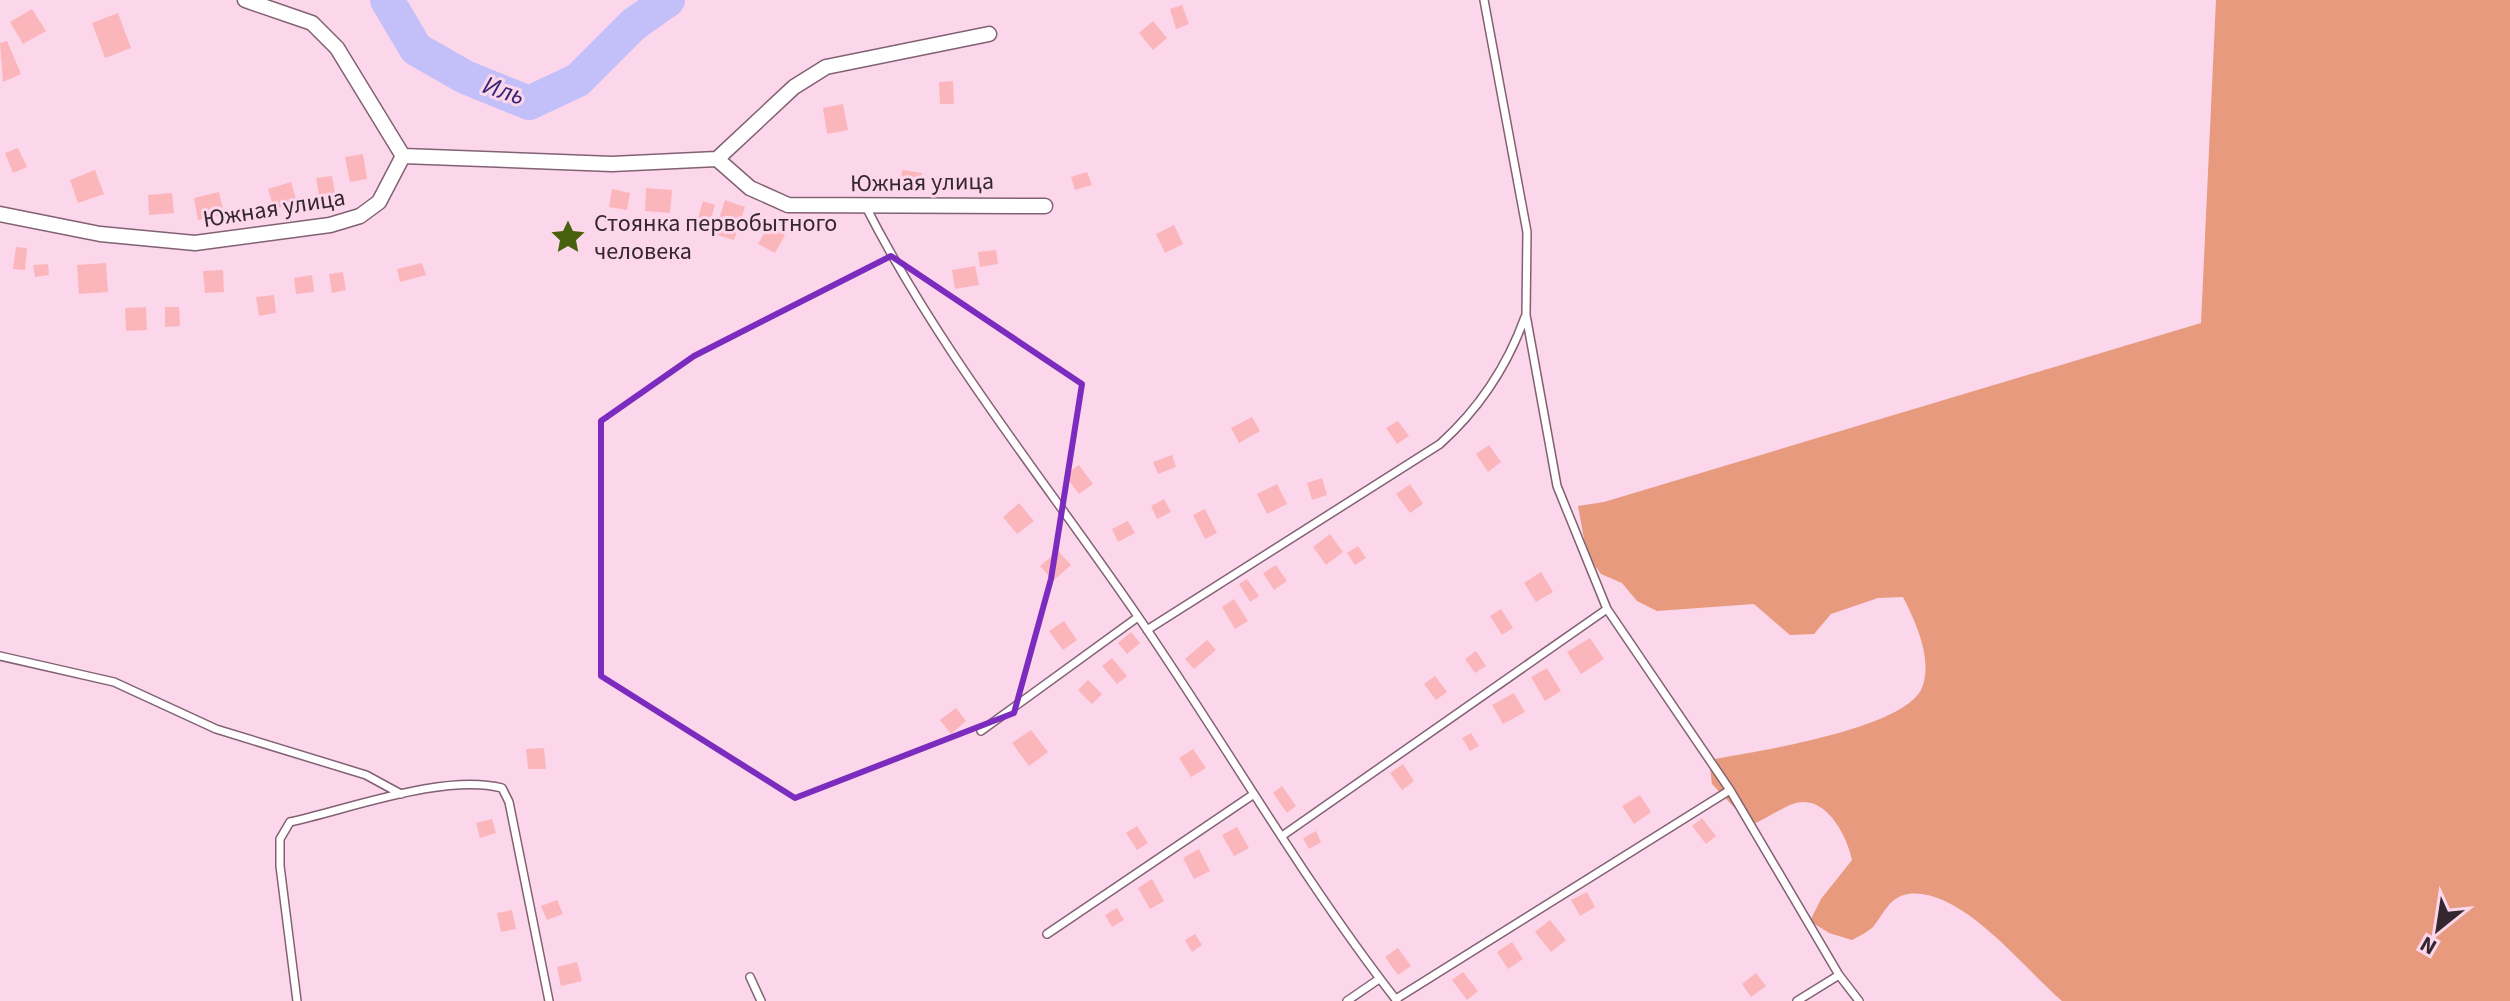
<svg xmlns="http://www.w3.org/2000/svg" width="2510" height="1001" viewBox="0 0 2510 1001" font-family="'Source Sans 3',sans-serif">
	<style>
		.forest { fill: #e79a7e }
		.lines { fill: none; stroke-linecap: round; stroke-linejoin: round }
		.river { stroke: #c3bff9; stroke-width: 34 }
		.building { fill: #fbb6bc }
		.service-casing { stroke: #826174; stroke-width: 10 }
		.minor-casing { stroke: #826174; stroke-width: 17 }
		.service { stroke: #fff; stroke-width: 7 }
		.minor { stroke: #fff; stroke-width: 14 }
		.marked { fill: none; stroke: #7b2cbf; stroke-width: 6; stroke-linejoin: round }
		.labels { text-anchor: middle; stroke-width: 6; stroke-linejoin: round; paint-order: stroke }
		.street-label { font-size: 24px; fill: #35272f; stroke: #fcd6eb }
		.poi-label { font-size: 24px; fill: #35272f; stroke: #fcd6eb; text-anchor: start }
		.water-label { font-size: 26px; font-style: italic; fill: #372576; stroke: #fcd6eb }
	</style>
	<rect width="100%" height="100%" fill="#fcd6eb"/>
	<path class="forest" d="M2216,0h294v1001h-448c-37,-31 -100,-114 -154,-107 -19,3 -25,21 -35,33 -5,5 -14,9 -21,13l-23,-7 -19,-12 11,-22 31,-39c-5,-25 -28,-70 -62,-55 -13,6 -25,14 -39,20l-39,-41 -3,-24c43,-8 202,-31 214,-75 9,-29 -8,-64 -20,-88l-25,1 -47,16 -17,20 -24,1 -36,-31 -97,7 -20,-10 -15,-18 -21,-9 -14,-19 -9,-49 26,-4 597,-179z"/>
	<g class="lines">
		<path class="river" d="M387,0l29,49 49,28 64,26 49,-23 56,-56 34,-24"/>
	</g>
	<path class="building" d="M1182,5l7,19 -13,5 -6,-20z
		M32,9l14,22 -23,13 -13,-22z
		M118,13l13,35 -26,10 -13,-35z
		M1153,21l14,17 -14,12 -14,-17z
		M7,41l14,33 -18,8 -3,-39z
		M953,81l1,23h-14l-1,-22z
		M843,104l5,26 -21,4 -4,-26z
		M18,148l9,19 -14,6 -8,-20z
		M363,154l4,25 -17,3 -5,-25z
		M95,170l9,24 -26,9 -8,-23z
		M902,170l20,3 -3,18 -19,-2z
		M1087,172l5,13 -17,5 -4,-13z
		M332,176l4,23 -16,3 -4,-24z
		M937,178l18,1 -1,9 -17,-1z
		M291,182l6,20 -23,7 -6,-20z
		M646,188l26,2 -2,23 -25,-2z
		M612,189l18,4 -3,17 -18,-3z
		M219,192l5,22 -26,6 -4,-22z
		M172,193l2,20 -25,2 -1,-20z
		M725,200l20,7 -11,33 -20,-6z
		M703,201l12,4 -5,17 -12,-4z
		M1174,225l9,19 -18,9 -9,-19z
		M768,226l17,9 -10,18 -17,-9z
		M16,247l11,1 -2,22 -12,-1z
		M996,250l2,14 -18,3 -2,-15z
		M106,263l2,29 -29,2 -2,-29z
		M422,263l4,12 -26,7 -3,-13z
		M48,264l1,11 -14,2 -2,-12z
		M975,266l4,19 -24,4 -3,-19z
		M223,270l1,22 -19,1 -2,-22z
		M343,272l3,18 -14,3 -3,-19z
		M312,275l2,17 -18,2 -2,-16z
		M274,295l2,18 -17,3 -3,-19z
		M146,307l1,23 -21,1 -1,-23z
		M165,307h14l1,19 -15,1z
		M1252,417l8,14 -21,12 -8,-15z
		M1398,421l11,15 -12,8 -11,-16z
		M1489,445l12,17 -13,10 -12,-18z
		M1172,455l4,12 -18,7 -5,-12z
		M1079,465l14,19 -14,10 -14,-19z
		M1322,478l5,17 -15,5 -5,-17z
		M1277,484l10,20 -20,10 -10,-20z
		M1410,484l13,20 -13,9 -14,-19z
		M1164,499l7,13 -14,7 -6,-13z
		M1019,503l15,18 -17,13 -14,-17z
		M1205,509l12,24 -12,6 -12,-24z
		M1128,521l7,12 -17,9 -6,-13z
		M1330,534l13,18 -17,13 -13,-18z
		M1358,546l8,12 -11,7 -8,-12z
		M1058,551l13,14 -18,16 -13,-15z
		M1276,565l11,16 -13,9 -11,-17z
		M1541,572l12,20 -17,10 -12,-19z
		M1247,579l12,17 -9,6 -11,-18z
		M1234,599l14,22 -13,8 -13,-22z
		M1501,609l12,19 -11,7 -12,-19z
		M1064,621l13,19 -14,10 -14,-19z
		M1131,632l9,11 -13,11 -9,-11z
		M1590,638l14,21 -23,15 -14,-22z
		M1207,640l9,10 -22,19 -9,-10z
		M1476,651l10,15 -11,7 -10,-14z
		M1112,658l15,18 -10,8 -15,-18z
		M1547,668l14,23 -16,10 -14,-24z
		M1435,676l12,16 -11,8 -12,-16z
		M1088,680l14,14 -10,10 -14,-14z
		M1514,693l11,19 -22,12 -11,-19z
		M956,708l10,13 -15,13 -11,-14z
		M1031,730l17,22 -19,14 -17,-23z
		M1471,733l8,13 -9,5 -8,-13z
		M544,748l2,21h-18l-2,-20z
		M1193,749l13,19 -15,9 -12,-19z
		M1403,764l11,17 -12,9 -12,-17z
		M1282,786l14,20 -9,7 -14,-20z
		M1640,795l11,17 -17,12 -12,-18z
		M1702,818l14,18 -10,8 -14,-18z
		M492,819l4,14 -16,5 -4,-15z
		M1137,826l11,17 -11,7 -11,-17z
		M1237,827l12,21 -15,8 -12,-21z
		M1316,831l5,11 -12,7 -6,-11z
		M1199,849l11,22 -16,8 -11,-21z
		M1152,879l12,22 -14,8 -12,-21z
		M1587,892l8,15 -15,9 -9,-16z
		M557,900l6,14 -16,6 -6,-14z
		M1117,908l7,12 -12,7 -7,-12z
		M512,910l4,19 -15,3 -4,-19z
		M1550,920l16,20 -15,12 -16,-20z
		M1195,934l7,11 -10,7 -7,-12z
		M1512,942l11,17 -15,10 -11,-17z
		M1398,948l13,18 -13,9 -13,-18z
		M577,962l5,19 -21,5 -4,-19z
		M1463,972l15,19 -11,9 -15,-20z
		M1756,973l10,13 -15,11 -9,-13z"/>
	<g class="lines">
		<g class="service-casing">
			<path id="service" d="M1484,0l43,232 -1,83 31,171 50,123 123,181 109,185 20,26
				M866,207c74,145 179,274 271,408 88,128 165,264 260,386
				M1147,630l293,-186c40,-36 67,-77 85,-127
				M0,656l114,26 102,47 150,46 35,19
				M981,731l157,-114
				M1282,836l325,-227
				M1047,934l207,-140
				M750,977l11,24
				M1396,999l334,-209
				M297,1001l-17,-135v-27l10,-17c59,-13 155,-49 212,-34l7,14 40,199
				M1347,1001l32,-22
				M1797,1001l42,-26"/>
		</g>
		<g class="minor-casing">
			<path id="minor" d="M245,0l67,23 25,25 66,108
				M403,156l209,8 105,-5 77,-72 32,-20 163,-33
				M717,159l33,29 38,17 257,1
				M0,214l100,20 95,9 135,-18 30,-9 19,-14 24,-46"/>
		</g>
		<use href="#service" class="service"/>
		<use href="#minor" class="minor"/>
	</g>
	<path class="marked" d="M891,256l191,128 -31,195 -37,134 -219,85 -194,-122v-255l93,-65z"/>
	<defs>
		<g id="sight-bare" transform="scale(2.76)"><path d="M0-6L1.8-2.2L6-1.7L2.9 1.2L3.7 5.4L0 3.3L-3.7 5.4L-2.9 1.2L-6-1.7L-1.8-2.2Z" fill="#48610e" stroke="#fcd6eb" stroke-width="2.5" paint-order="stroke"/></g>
	</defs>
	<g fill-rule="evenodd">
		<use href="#sight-bare" x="568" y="237"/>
	</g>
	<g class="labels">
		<g class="street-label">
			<text transform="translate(922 182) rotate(-1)" y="8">Южная улица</text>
			<text transform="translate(274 208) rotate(-9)" y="8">Южная улица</text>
		</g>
		<g class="poi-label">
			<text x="594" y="231">Стоянка первобытного<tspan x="594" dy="28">человека</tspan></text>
		</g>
		<g class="water-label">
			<text transform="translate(504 90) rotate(18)" y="9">Иль</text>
		</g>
	</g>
	<g transform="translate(2438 929) rotate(210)" stroke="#fcd6eb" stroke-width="6" paint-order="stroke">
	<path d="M0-6L14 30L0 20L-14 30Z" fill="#35272f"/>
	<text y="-12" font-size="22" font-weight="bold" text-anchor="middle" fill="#35272f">N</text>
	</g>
</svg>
